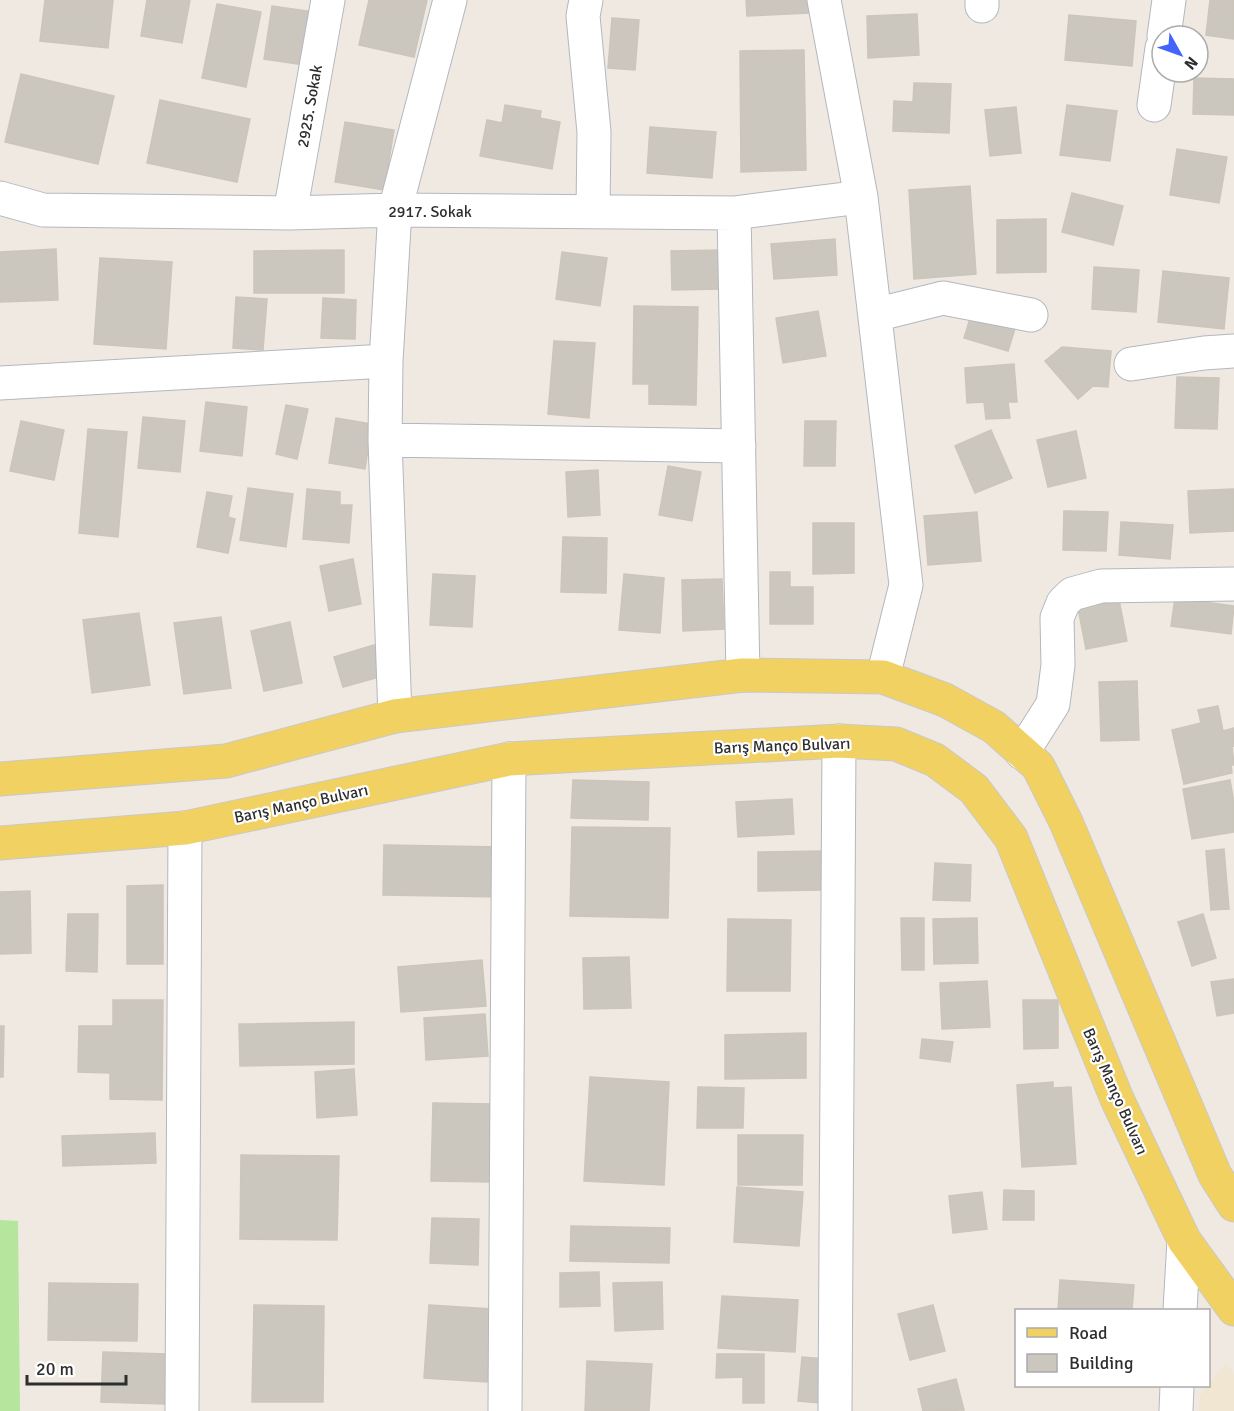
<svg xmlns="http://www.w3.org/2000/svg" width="1234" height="1411" viewBox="0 0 1234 1411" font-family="Signika,sans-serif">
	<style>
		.education { fill: #f0e6d1 }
		.green { fill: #b6e59e }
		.building { fill: #cbc7bf; stroke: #cbc5ba; stroke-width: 1.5 }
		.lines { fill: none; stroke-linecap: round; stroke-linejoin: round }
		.minor-casing { stroke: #b4b7c1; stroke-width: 35 }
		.major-casing { stroke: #c9c9c9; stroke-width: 35 }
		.minor { stroke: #fff; stroke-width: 33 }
		.major { stroke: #f2d163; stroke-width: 33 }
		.labels { text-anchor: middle; stroke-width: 4.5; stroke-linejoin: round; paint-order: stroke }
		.street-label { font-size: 16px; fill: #2e2e2e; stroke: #fff }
	</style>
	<rect width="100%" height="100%" fill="#efe9e1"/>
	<path class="education" d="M1226,1363l8,11v37h-35l1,-15z"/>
	<path class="green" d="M0,1220l18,1 2,190h-20z"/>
	<path class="building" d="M45,0h68l-5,48 -68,-7z
		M147,0h43l-8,43 -41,-7z
		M369,0h58l-13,57 -55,-12z
		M746,0h63v13l-62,3z
		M1210,0h24v39l-28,-4z
		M217,4l44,8 -15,75 -44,-9z
		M272,6l41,6 -9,53 -40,-6z
		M917,14l2,41 -51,3 -1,-42z
		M1069,15l67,6 -4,45 -67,-6z
		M612,18l27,2 -4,50 -27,-2z
		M804,50l2,120 -65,2 -1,-121z
		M21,74l93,22 -16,68 -93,-22z
		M1194,78l40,1v36l-41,-1z
		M914,83l37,1 -2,49 -56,-2 1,-30 19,1z
		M160,100l90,19 -13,63 -90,-19z
		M505,105l36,6 -1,7 20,4 -8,47 -72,-13 7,-36 15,3z
		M1067,105l50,6 -7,50 -50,-6z
		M1016,107l5,46 -31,3 -5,-46z
		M345,122l49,8 -10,60 -49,-8z
		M650,127l66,5 -4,46 -65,-5z
		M1177,149l50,8 -8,46 -49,-8z
		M970,186l6,88 -62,5 -5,-89z
		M1072,193l51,13 -10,39 -51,-13z
		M1046,219v53l-49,1v-53z
		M835,239l2,36 -63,4 -3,-35z
		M56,249l2,51 -58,2v-50z
		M344,250v43h-90v-42z
		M721,250l2,39 -51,1 -1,-39z
		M562,252l45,6 -7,48 -44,-7z
		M100,258l72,4 -6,87 -72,-5z
		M1094,267l45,3 -3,42 -44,-3z
		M1163,271l66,7 -5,51 -66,-7z
		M236,297l31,2 -4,51 -30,-2z
		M323,298l33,2 -1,39 -34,-1z
		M634,306l64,1 -2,98 -47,-1v-20h-16z
		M973,309l44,13 -9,29 -44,-13z
		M818,311l8,45 -43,7 -7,-45z
		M554,341l41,2 -6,75 -41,-4z
		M1062,347l49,4 -3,36 -15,-1 -15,13 -33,-38z
		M1014,364l3,38h-9l2,16 -24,1 -2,-17 -17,1 -2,-35z
		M1177,377l42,1 -2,51 -42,-1z
		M206,402l41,5 -5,49 -42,-5z
		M286,405l22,4 -11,50 -21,-5z
		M143,417l42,4 -5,51 -42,-4z
		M336,418l36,6 -7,45 -36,-6z
		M21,421l43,9 -10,50 -44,-9z
		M805,421h31l-1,45h-31z
		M88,429l39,3 -9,105 -39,-4z
		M991,430l21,48 -37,15 -20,-47z
		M1076,431l10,47 -38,9 -11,-47z
		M668,466l33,6 -9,49 -33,-6z
		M598,470l2,45 -32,2 -2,-45z
		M248,488l45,6 -7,53 -46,-7z
		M307,489l33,3v13h12l-3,38 -46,-4z
		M1234,489v42l-44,2 -2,-42z
		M207,492l25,4 -4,21 7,2 -7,34 -31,-6z
		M1064,511l44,1 -2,39 -43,-1z
		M977,512l4,49 -53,4 -4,-49z
		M1121,522l52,3 -3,34 -51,-4z
		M813,523h41v50l-41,1z
		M563,537l44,1 -1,55 -45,-1z
		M353,559l8,45 -32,7 -9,-45z
		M770,572h20v15h23v37h-43z
		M433,574l42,2 -3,51 -42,-2z
		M624,574l40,4 -4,55 -41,-3z
		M722,579l2,50 -41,2 -1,-51z
		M1175,598l59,8 -3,28 -60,-8z
		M1119,600l8,41 -41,8 -8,-41z
		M139,613l11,72 -58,8 -9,-73z
		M221,617l10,71 -47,6 -10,-71z
		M290,622l12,61 -38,8 -13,-60z
		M374,645l9,31 -40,11 -9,-30z
		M1137,681l2,59 -38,1 -2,-59z
		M1218,706l5,25 11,-3v18l-2,1 2,18h-3l1,8 -48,11 -12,-54 29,-7 -3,-13z
		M573,780l76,2 -1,38 -77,-2z
		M1230,780l4,23v29l-42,7 -9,-50z
		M792,799l2,35 -56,3 -2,-35z
		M572,827l98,1 -2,90 -98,-2z
		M384,845l118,2 -1,50 -118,-2z
		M1224,849l5,60 -18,1 -5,-59z
		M821,851v39l-63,1v-39z
		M935,863l36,2 -1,36 -37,-1z
		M163,885v79h-36v-78z
		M30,891l1,62 -31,1v-62z
		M68,914h30l-1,58 -31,-1z
		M1203,914l13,44 -24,8 -14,-44z
		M901,918h23v52h-22z
		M977,918l1,45 -44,1 -1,-45z
		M728,919l63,1 -1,71h-63z
		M629,957l2,51 -47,1 -1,-51z
		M482,960l4,46 -85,6 -3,-45z
		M1234,979v34l-17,3 -6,-34z
		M987,981l3,46 -48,2 -2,-46z
		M113,1000h50l-1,100 -52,-1v-26l-32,-1 1,-46h34z
		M1023,1000h35v48l-34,1z
		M485,1014l3,42 -62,4 -2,-42z
		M354,1022v42l-114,2 -1,-42z
		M0,1026h4l-1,51h-3z
		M806,1033v45l-81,1v-44z
		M922,1039l31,3 -3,20 -30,-4z
		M354,1069l3,46 -40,3 -2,-46z
		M590,1077l79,5 -5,103 -80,-4z
		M1053,1082v6l18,-1 5,77 -54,3 -5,-82z
		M698,1087l46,1 -1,40h-46z
		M433,1103l60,1 -2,78 -60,-1z
		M155,1133l1,30 -93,3 -1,-30z
		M738,1135h65l-1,50h-64z
		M241,1155l98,1 -2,84 -97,-1z
		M737,1187l66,5 -4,54 -65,-4z
		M1004,1190l30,1v29h-31z
		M982,1192l5,37 -34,4 -4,-37z
		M432,1218l47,1 -1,46 -48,-2z
		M571,1226l99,2 -1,35 -99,-2z
		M599,1272l1,34 -40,1v-34z
		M1060,1280l74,5 -2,25h-74z
		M662,1282l1,47 -48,2 -2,-48z
		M49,1283l89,1 -1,57 -89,-1z
		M722,1296l76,4 -3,52 -77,-4z
		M254,1305l70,1 -1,96h-71z
		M429,1305l63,4 -5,73 -63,-4z
		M933,1305l12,46 -35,9 -12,-46z
		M103,1352l64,2 -2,50 -64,-2z
		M717,1354h47v49h-21v-26l-27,1z
		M802,1357l23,2 -5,44 -22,-2z
		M587,1361l65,3 -3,47h-64z
		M956,1379l8,31 -41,1 -5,-22z"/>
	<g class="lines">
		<g class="minor-casing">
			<path id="minor" d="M586,0l-3,16 11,116 -1,79
				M824,0l37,197 45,388 -23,92
				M982,6v-6
				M1164,36l5,-36
				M1154,105l8,-57
				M0,198l43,12 247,3 105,-3 339,3 127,-16
				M290,213l38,-213
				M734,213l9,462
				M875,315l68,-17 88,17
				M1131,364l73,-11 30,-2
				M0,383l386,-22
				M385,440l354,6
				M395,716l-10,-276 1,-79 9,-151 55,-210
				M1022,753l31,-49 5,-39 -1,-47 6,-15 9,-9 29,-8 133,-2
				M1180,1310l4,-70
				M182,1411l3,-583
				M505,1411l4,-652
				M835,1411l4,-670
				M1176,1411l1,-25"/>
		</g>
		<g class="major-casing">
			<path id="major" d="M0,779l226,-18 169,-45 348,-41 140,2 62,23 49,27 44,39 28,56 149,353 19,30
				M0,843l185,-15 324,-69 330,-18 57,3 39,16 39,29 37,49 106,261 67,141 50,69"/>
		</g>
		<use href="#minor" class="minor"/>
		<use href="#major" class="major"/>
	</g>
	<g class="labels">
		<g class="street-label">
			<text transform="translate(309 106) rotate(-80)" y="6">2925. Sokak</text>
			<text x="430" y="217">2917. Sokak</text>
			<text transform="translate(782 745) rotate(-2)" y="6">Barış Manço Bulvarı</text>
			<text transform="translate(301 803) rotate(-12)" y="6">Barış Manço Bulvarı</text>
			<text transform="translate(1116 1091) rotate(66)" y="6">Barış Manço Bulvarı</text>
		</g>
	</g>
	<rect x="1015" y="1309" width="195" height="78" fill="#ffffff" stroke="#ababab" stroke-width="1.5"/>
	<rect x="1027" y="1328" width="30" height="9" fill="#f2d163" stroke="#ababab" stroke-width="1.5"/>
	<text x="1069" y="1339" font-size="18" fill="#2e2e2e">Road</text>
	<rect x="1027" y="1354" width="30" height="18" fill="#cbc7bf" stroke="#ababab" stroke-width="1.5"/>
	<text x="1069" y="1369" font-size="18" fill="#2e2e2e">Building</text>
	<g transform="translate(1180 54) rotate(130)"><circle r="28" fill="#ffffff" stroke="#ababab" stroke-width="1.5"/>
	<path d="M0-4.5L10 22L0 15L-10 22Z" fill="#4264fb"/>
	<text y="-9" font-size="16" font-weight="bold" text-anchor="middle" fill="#2e2e2e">N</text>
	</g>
	<path d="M27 1375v9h99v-9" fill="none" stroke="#2e2e2e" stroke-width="3"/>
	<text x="36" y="1375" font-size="18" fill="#2e2e2e" stroke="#ffffff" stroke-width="4.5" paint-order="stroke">20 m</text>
</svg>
